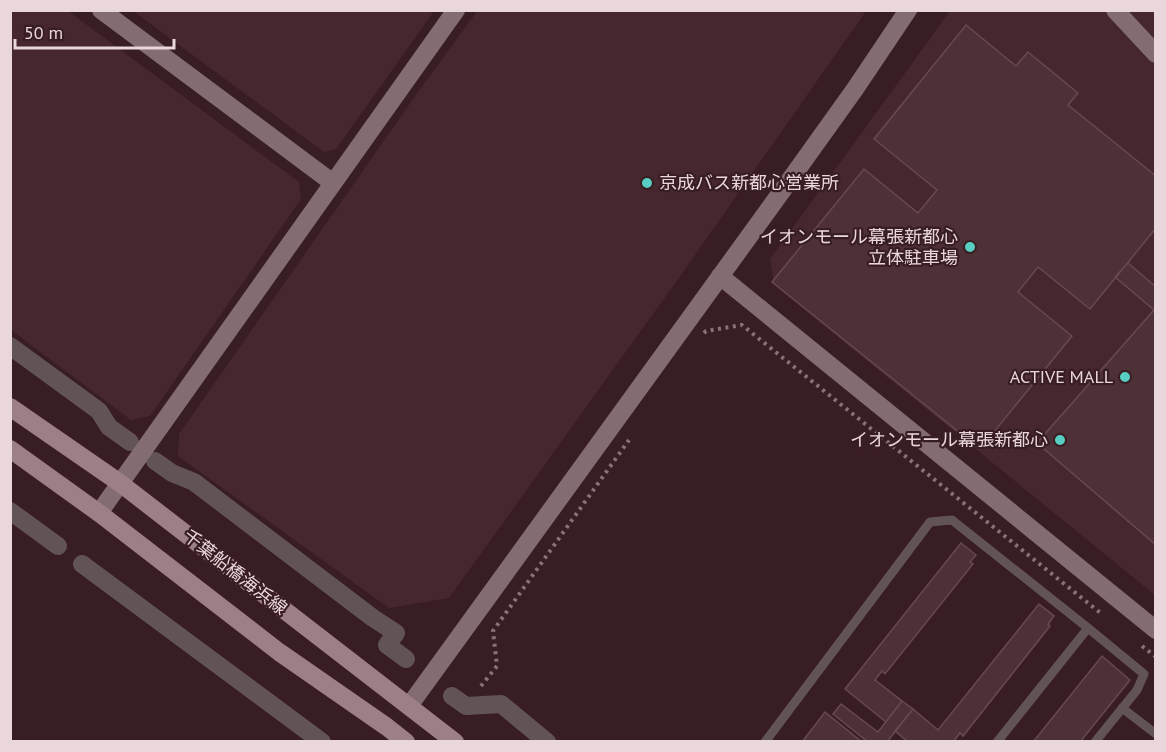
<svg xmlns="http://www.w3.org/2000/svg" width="1166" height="752" viewBox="0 0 1166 752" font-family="'PT Sans','Noto Sans JP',sans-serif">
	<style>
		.built { fill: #47272f }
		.building { fill: #4e3137; stroke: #684950; stroke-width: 1.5 }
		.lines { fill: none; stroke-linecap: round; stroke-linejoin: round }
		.path { stroke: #897277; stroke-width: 4; stroke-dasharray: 3 4.5; stroke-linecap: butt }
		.lane { stroke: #625456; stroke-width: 9 }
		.street { stroke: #625456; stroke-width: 18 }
		.secondary { stroke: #836d71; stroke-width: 18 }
		.primary { stroke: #9d8086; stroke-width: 18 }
		.poi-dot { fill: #57cec1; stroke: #381d23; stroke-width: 2 }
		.labels { text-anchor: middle; stroke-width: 4.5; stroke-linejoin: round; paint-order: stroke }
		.poi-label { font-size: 18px; fill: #ead7db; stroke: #381d23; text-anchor: end }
		.street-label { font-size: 18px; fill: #ead7db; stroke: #381d23 }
	</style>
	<rect width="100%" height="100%" fill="#381d23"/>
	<path class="built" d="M478,10l388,1 -185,264 -232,323 -60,10 -211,-152 1,-22 239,-342z
		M10,11h58l231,171 2,17 -151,217 -19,4 -120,-90z
		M133,11h301l-98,138 -12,3z
		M950,11h205v584l-381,-310 -4,-26z"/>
	<path class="building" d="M966,25l50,41 12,-14 50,41 -10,12 88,71v52l-66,81 -52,-42 -20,25 54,44 -92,113 -208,-167 92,-113 54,44 19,-23 -63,-51z
		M1128,263l28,24v258l-119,-102 117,-133 -39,-33z
		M961,543l15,12 -6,7 3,2 -88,110 -3,-3 -7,9 27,21 -16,21 -41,-33z
		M1039,604l15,12 -6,8 2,2 -87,110 -3,-3 -7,9h-45l-13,-11 18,-22 25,21z
		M1102,656l28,24 -50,62h-47z
		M902,701l11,8 -26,33h-19l-35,-28 8,-10 37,28z
		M825,712l37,30h-60z"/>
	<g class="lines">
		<path class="path" d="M704,333l2,-2 36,-6 361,290
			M1142,646l14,11
			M481,686l16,-20 -4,-35 136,-191"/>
		<path class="lane" d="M1122,708l34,26
			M765,742l165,-220 22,-2 136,108
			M997,742l91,-114 56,46 -7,16 -42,52"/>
		<path class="street" d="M10,346l89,65 10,16 21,15
			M155,461l17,12 22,9 179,136 23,15 -9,12 19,14
			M10,511l48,35
			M82,564l240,178
			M452,696l14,10 35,-2 46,38"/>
		<path class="secondary" d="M101,10l232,173
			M1115,10l41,44
			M720,276l436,354
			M99,513l357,-503
			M409,706l373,-515 73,-102 53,-79"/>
		<path class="primary" d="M10,407l110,76 335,259
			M10,449l89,64 180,139 108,75 19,15"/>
	</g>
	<g class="poi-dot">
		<circle cx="647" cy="183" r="6"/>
		<circle cx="970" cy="247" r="6"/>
		<circle cx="1125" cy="377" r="6"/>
		<circle cx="1060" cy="440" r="6"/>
	</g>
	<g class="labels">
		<g class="poi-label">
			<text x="659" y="189" text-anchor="start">京成バス新都心営業所</text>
			<text x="958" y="243">イオンモール幕張新都心<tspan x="958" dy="21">立体駐車場</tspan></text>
			<text x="1113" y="383">ACTIVE MALL</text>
			<text x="1048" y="446">イオンモール幕張新都心</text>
		</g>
		<g class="street-label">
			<text transform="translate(235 572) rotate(38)" y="6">千葉船橋海浜線</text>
		</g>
	</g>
	<rect width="1166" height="752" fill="none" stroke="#ead7db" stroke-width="24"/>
	<path d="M15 39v9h159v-9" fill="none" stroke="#ead7db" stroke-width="3"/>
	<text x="24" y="39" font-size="18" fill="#ead7db" stroke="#381d23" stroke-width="4.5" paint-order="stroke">50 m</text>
</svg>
